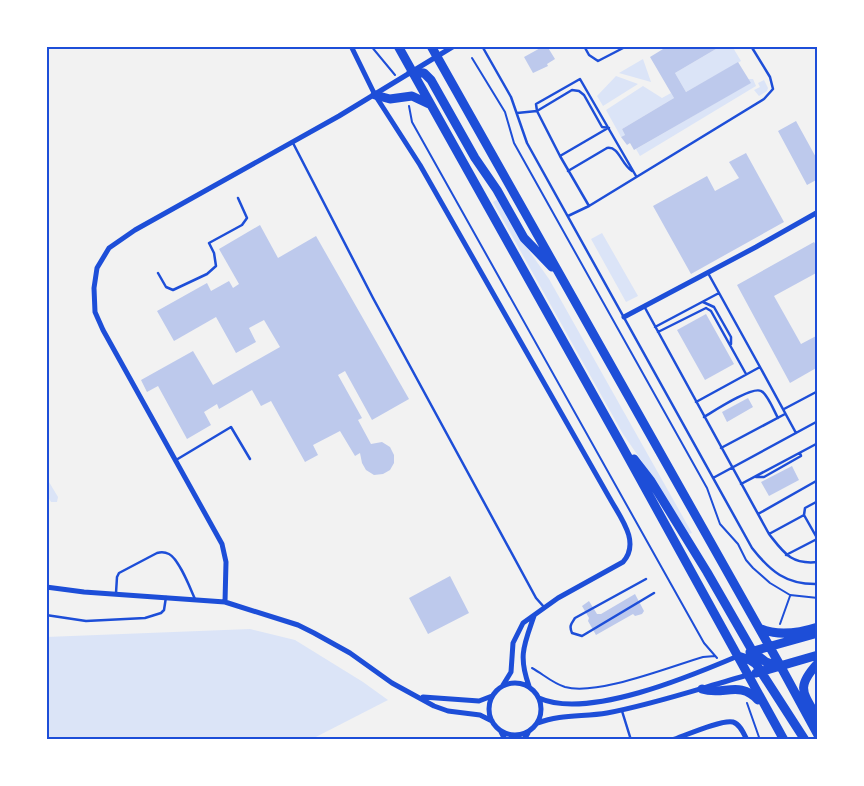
<svg xmlns="http://www.w3.org/2000/svg" width="864" height="786" viewBox="0 0 864 786" font-family="'Alegreya Sans',sans-serif">
	<style>
		.green { fill: #dbe4f7 }
		.building { fill: #bdc9ec }
		.lines { fill: none; stroke-linecap: round; stroke-linejoin: round }
		.path { stroke: #1d4ed8; stroke-width: 2 }
		.service { stroke: #1d4ed8; stroke-width: 2.5 }
		.minor { stroke: #1d4ed8; stroke-width: 5 }
		.primary { stroke: #1d4ed8; stroke-width: 9 }
		.neatline { fill: none; stroke: #1d4ed8; stroke-width: 2 }
	</style>
	<rect width="100%" height="100%" fill="#f2f2f2"/>
	<path class="green" d="M721,46h11l9,15 -55,31 -11,-19z
		M643,59l8,23 -32,-9z
		M616,76l22,8 -35,22 -6,-10z
		M748,79h5l3,7 -116,70 -4,-7 114,-66z
		M764,80l4,8 -1,3 -8,5 -5,-6 6,-3 -2,-4z
		M643,86l19,12 9,-5 3,5 -52,31 3,6 -4,2 -15,-27z
		M498,199l22,39 29,41 143,254 -3,1 -37,-58 -29,-42 -130,-232z
		M602,233l36,63 -12,6 -35,-63z
		M46,477l12,20 -1,5h-6l-5,-8z
		M250,629l45,11 68,42 25,18 -78,40h-264v-103z"/>
	<path class="building" d="M544,46h3l8,13 -8,5 1,2 -15,7 -9,-16z
		M668,46h53l-46,27 11,19 52,-30 13,21 -117,67 -4,-7 -3,2 -6,-8 4,-2 -3,-6 52,-31 -24,-41z
		M796,121l22,40v18l-11,6 -29,-54z
		M746,153l38,69 -93,52 -38,-68 54,-30 8,15 24,-13 -10,-16z
		M260,225l18,33 38,-22 93,163 -37,21 -27,-49 -7,4 24,43 -4,2 13,24 11,-2 8,5 4,8v8l-4,7 -7,4 -9,1 -8,-5 -4,-7 -2,-10 -5,3 -15,-25 -27,14 5,10 -13,7 -34,-61 -10,5 -9,-16 -33,19 -2,-5 -13,8 7,13 -24,14 -29,-53 -11,6 -6,-12 52,-29 20,34 67,-38 -16,-27 -15,8 7,14 -20,11 -20,-36 -42,24 -17,-30 50,-28 4,8 18,-10 4,7 6,-4 -20,-35z
		M814,242l4,7v23l-44,24 27,48 17,-9v32l-28,16 -53,-98z
		M706,314l28,50 -29,16 -28,-50z
		M748,398l5,9 -26,15 -5,-10z
		M792,466l7,14 -30,16 -8,-14z
		M450,576l19,37 -41,21 -19,-36z
		M635,594l9,17 -2,3 -7,2 -2,-2 -37,21 -8,-14 1,-3 -7,-12 7,-5 8,13h4z"/>
	<g class="lines">
		<path class="path" d="M371,46l24,29
			M472,58l33,54 9,31 193,345 13,36 18,20 8,16 7,8 17,15 20,12 28,3
			M409,106l3,16 292,521 13,15
			M780,624l10,-28
			M532,668c11,6 20,15 33,19 32,9 104,-20 138,-30l12,-1
			M747,703l13,37"/>
		<path class="service" d="M482,46l29,51 16,46 225,405c18,23 34,37 66,36
			M584,46l5,9 9,6 29,-15
			M517,113l20,-2 23,45 29,50
			M609,128l-7,-1 -18,-32 -5,-4 -7,-1 -35,21 -1,-7 44,-25 56,97
			M293,143l80,155 163,300 8,9
			M560,156l48,-28
			M568,171l39,-23c12,-2 14,16 25,23
			M568,216l21,-10 175,-107 9,-10 -3,-12 -19,-31
			M158,273l8,14 7,3 34,-16 9,-8 -2,-13 -5,-10 33,-18 5,-7 -9,-20
			M708,273l52,94
			M703,302l11,5 17,30v7
			M644,306l125,228c15,19 22,31 49,28
			M655,327l64,-34
			M658,332l48,-24 5,3 35,63
			M696,402l64,-35 36,66
			M784,409l34,-18
			M704,417c10,-6 48,-31 57,-26 6,2 13,20 17,27
			M721,448l64,-34
			M176,460l55,-33 19,32
			M756,477h8l37,-21 -1,-3
			M713,478l105,-57
			M741,484l77,-41
			M758,514l60,-34
			M804,515l13,23
			M769,534l35,-19 1,-7 13,-7
			M786,555l31,-16
			M646,579l-71,39c-4,6 -6,8 -3,15l10,3 72,-43
			M116,593l1,-16 2,-4 38,-20c4,-1 8,-1 12,1 10,5 21,34 26,45
			M46,615l40,6 59,-3 16,-5 3,-3 2,-13
			M622,711l9,29"/>
		<path class="minor" d="M351,46l24,49 45,70 189,332c11,20 32,45 14,65l-65,36 -35,25 -10,20 -2,29 -8,13
			M624,317l132,-70 62,-35
			M46,587l38,5 141,10 73,23 16,8 36,20 42,30 42,23 14,5 32,4 12,6
			M225,602l1,-40 -4,-18 -119,-214 -8,-18 -1,-24 3,-20 12,-20 26,-18 204,-114 115,-70
			M489 709a26 26 0 1 1 52 0a26 26 0 1 1-52 0Z
			M529,686c-11,-30 -5,-41 5,-70
			M423,697l56,4 13,-5
			M539,698c48,22 152,-22 199,-42
			M538,723c22,-9 46,-6 69,-10 48,-9 94,-25 141,-38
			M501,732l4,8
			M524,740l4,-7
			M672,740c12,-4 50,-21 61,-18 7,2 11,12 14,18"/>
		<path class="primary" d="M398,46l224,400 162,294
			M431,46l350,621 37,68
			M411,72l13,1 7,7 44,78 22,32 27,48 28,29
			M375,95l15,4 22,-3 17,8
			M634,459l17,22 56,91 46,80 13,10 15,5
			M759,628c19,9 40,5 59,-1
			M750,652l68,-19
			M738,656l12,4 6,4 49,76
			M818,663c-23,25 -15,29 0,56
			M756,673l62,-18
			M702,689c21,7 38,-9 56,11"/>
	</g>
	<rect width="864" height="786" fill="none" stroke="#ffffff" stroke-width="95"/>
	<rect x="48" y="48" width="768" height="690" class="neatline"/>
</svg>
